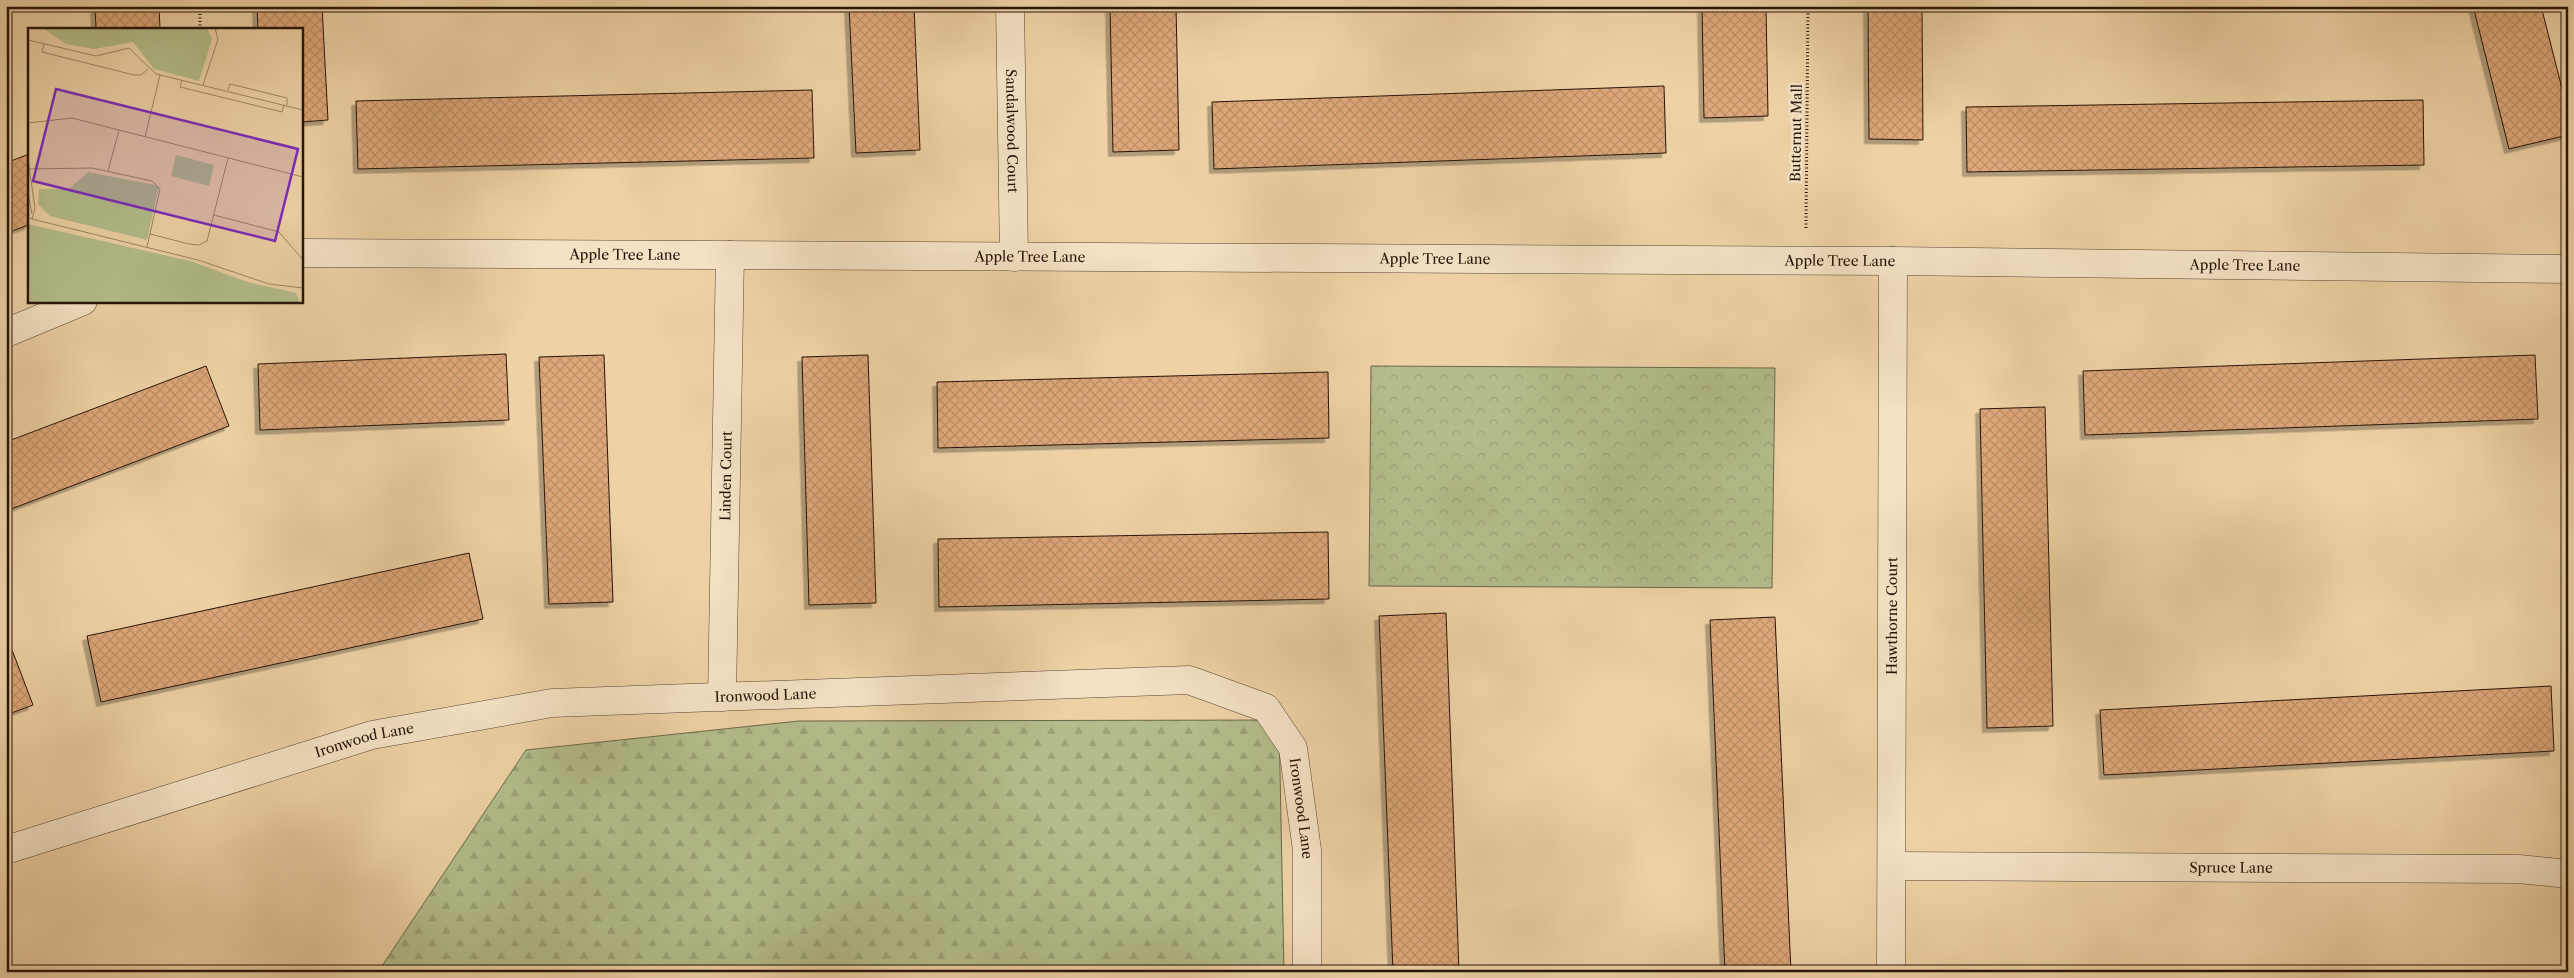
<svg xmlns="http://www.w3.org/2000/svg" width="2574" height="978" viewBox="0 0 2574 978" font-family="'Libre Caslon Text',serif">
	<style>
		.forest { fill: url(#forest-firs); stroke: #6c684a }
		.park { fill: url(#park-crowns); stroke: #6c684a }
		.building { fill: url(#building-cross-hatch); stroke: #261408; filter: url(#shadow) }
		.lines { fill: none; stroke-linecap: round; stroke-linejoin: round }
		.minor-casing { stroke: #584430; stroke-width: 29 }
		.path { stroke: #261408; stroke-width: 3; stroke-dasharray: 1 2.5; stroke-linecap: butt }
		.minor { stroke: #f4e2c5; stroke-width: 28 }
		.labels { text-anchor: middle; stroke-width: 5; stroke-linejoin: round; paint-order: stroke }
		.street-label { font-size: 14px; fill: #261408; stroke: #f4e2c5 }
		.inset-road { fill: none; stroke: #9e8667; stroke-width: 1 }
		.view { fill: #7b2cbf; fill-opacity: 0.15; stroke: #7b2cbf; stroke-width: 2.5 }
		.inset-edge { fill: none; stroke: #261408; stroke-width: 2.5 }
	</style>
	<defs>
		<pattern id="forest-firs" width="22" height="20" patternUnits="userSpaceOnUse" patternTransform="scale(1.25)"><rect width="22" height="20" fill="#b3bd8b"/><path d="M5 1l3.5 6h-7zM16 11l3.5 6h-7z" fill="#9aa276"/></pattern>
		<pattern id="park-crowns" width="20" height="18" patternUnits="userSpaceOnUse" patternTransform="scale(1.25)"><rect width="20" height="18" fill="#b3bd8b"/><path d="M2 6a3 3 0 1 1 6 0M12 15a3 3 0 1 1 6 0" fill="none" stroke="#9aa276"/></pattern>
		<pattern id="building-cross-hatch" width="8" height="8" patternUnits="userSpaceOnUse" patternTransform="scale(1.25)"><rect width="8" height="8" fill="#dea779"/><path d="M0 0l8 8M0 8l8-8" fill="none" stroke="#be8f67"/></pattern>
		<filter id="shadow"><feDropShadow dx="-4.5" dy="4.5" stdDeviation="0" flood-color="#0004"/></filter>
	</defs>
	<rect width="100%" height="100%" fill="#eed2a6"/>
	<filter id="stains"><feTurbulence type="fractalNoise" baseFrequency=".004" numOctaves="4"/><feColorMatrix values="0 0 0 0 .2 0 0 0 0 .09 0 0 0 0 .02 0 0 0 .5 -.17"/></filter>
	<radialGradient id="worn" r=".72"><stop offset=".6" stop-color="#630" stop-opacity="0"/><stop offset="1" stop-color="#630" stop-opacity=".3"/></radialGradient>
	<path class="forest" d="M1279,720l5,252h-906l148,-222 273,-29z"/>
	<path class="park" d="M1371,366l404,2 -3,220 -403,-2z"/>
	<path class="building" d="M95,6h64l1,23h-64z
		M257,6h65l6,114 -27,2v-93h-43z
		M849,6h65l6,144 -64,3z
		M1110,6h66l3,144 -66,2z
		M1702,6h64l2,110 -64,2z
		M1868,6h54l1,134 -54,-1z
		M2473,6h68l27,106v23l-59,14z
		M1664,86l2,67 -452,16 -2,-67z
		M812,90l2,68 -456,11 -2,-68z
		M2423,100l1,65 -457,7 -1,-65z
		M29,154v71l-23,8v-70z
		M506,354l3,66 -249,10 -2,-66z
		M604,355l9,247 -64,2 -10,-247z
		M868,355l8,248 -67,2 -7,-248z
		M2535,355l3,64 -453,16 -2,-64z
		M206,366l23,60 -223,85v-69z
		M1328,372l1,66 -391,10 -1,-66z
		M2045,407l8,319 -66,2 -7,-319z
		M1328,532l1,67 -390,8 -1,-68z
		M469,553l14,66 -382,83 -14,-66z
		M1446,613l13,359h-66l-14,-356z
		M1775,617l16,355h-66l-15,-352z
		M6,634l27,71 -27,10z
		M2551,686l3,65 -450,24 -4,-65z"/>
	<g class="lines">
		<g class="minor-casing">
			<g id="minor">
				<path id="s1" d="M1010,6l4,251"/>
				<path id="s2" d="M301,253l1592,8 675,8"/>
				<path d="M6,333l77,-32"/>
				<path id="s3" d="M722,697l8,-442"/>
				<path id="s4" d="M6,850l366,-115 180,-32 637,-23 77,28 27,40 14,102v122"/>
				<path id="s5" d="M1893,866l626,3 49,5"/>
				<path id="s6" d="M1891,972l2,-711"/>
			</g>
		</g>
		<path class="path" d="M200,29v-23
			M1806,228l2,-222"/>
		<use href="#minor" class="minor"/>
	</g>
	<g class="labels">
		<g class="street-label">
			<text dy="5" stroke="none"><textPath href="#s1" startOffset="125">Sandalwood Court</textPath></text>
			<text transform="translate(1796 133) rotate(-89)" y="5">Butternut Mall</text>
			<text dy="5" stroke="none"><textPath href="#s2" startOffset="324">Apple Tree Lane</textPath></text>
			<text dy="5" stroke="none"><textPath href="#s2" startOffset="729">Apple Tree Lane</textPath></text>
			<text dy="5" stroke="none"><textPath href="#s2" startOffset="1134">Apple Tree Lane</textPath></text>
			<text dy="5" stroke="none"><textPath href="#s2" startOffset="1539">Apple Tree Lane</textPath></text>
			<text dy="5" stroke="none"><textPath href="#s2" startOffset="1944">Apple Tree Lane</textPath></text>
			<text dy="5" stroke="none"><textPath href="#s3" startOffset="221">Linden Court</textPath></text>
			<text dy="5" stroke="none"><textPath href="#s6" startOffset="356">Hawthorne Court</textPath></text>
			<text dy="5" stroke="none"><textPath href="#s4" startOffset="780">Ironwood Lane</textPath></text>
			<text dy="5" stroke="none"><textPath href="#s4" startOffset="375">Ironwood Lane</textPath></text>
			<text dy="5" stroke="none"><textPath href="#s4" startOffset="1395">Ironwood Lane</textPath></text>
			<text dy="5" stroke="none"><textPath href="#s5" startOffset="338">Spruce Lane</textPath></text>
		</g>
	</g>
	<g transform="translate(28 28)">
		<rect width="275" height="275" fill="#eed2a6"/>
		<path d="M15,0h164l5,11 -13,42 -45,-12 -21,-27 -39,7 -28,-5zM60,144l71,14 -12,54 -97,-24 -12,-12 1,-15h30zM0,196l162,37 58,21 48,11 4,10h-270z" fill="#b3bd8b"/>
		<path d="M148,127l38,10 -5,21 -38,-10z" fill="#b3bd8b"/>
		<path class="inset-road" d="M0,12l68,16 33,-8 27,26 147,36M16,16l-2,8 92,23h7l7,-6M154,52l-2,7 102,25 2,-7M175,57l15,-46 -3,-11M200,62l2,-6 57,14v7M0,95l44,-5 231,59M117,109l15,-62M0,132l7,48 -3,11M0,141l64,-1 60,13 8,8 -13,58M80,143l11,-41M0,165l4,21M186,187l65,17 24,28M0,190l170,42 71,24 34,4M122,206l39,10 10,1 8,-4 21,-83"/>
		<path class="view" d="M28,61l242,60 -23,92 -242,-60z"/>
		<rect width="275" height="275" class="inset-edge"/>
	</g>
	<rect width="2574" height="978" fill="none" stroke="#eed2a6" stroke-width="25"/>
	<rect x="8" y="8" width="2559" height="963" fill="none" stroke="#261408" stroke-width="2.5"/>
	<rect x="12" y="12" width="2549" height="953" fill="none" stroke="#261408"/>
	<rect width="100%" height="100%" filter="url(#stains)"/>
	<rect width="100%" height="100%" fill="url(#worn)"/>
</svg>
